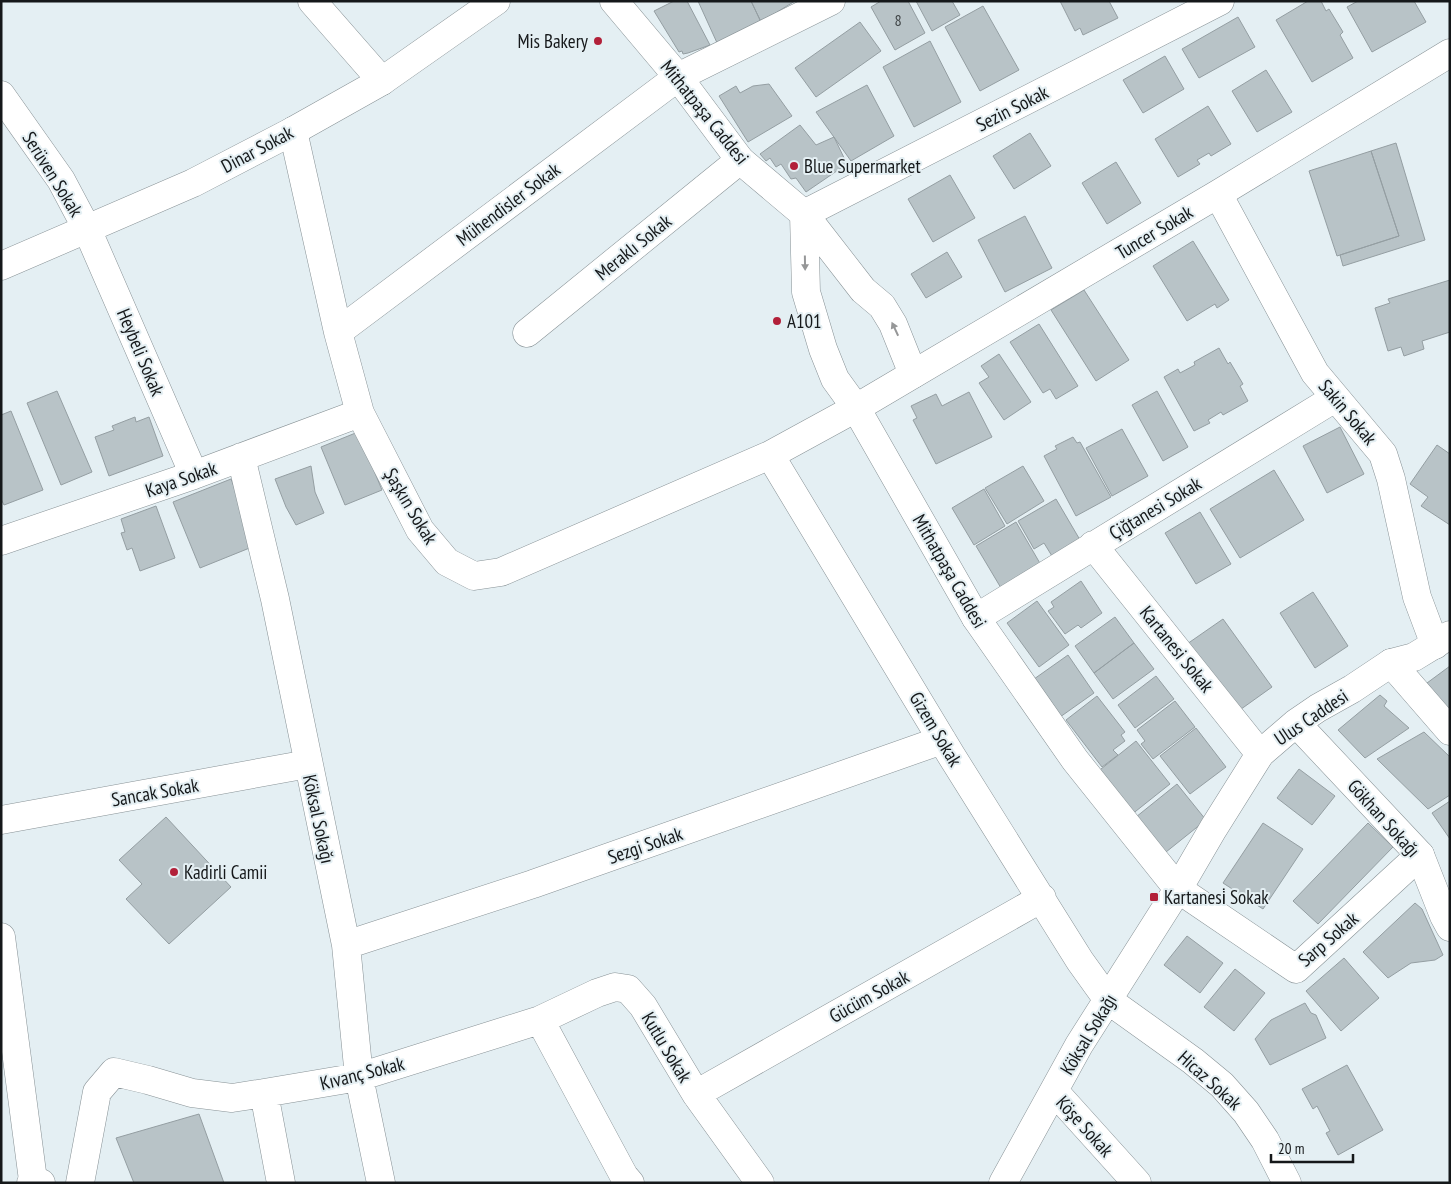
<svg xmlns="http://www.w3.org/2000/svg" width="1451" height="1184" viewBox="0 0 1451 1184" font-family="'PT Sans Narrow',sans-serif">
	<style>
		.building { fill: #b8c3c7; stroke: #949ea2 }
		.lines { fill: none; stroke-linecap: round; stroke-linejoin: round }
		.street-casing { stroke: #889296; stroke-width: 29 }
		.secondary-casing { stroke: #889296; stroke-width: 29 }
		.street { stroke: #fff; stroke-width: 28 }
		.secondary { stroke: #fff; stroke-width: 28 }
		.oneway { fill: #969798 }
		.poi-dot { fill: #b22039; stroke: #e4eff3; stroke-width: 2 }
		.labels { text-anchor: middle; stroke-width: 4; stroke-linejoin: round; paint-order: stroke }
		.number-label { font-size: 16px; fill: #3e4345 }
		.poi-label { font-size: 19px; fill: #15181a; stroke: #e4eff3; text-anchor: start }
		.street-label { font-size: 19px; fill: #15181a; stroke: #e4eff3 }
	</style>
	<rect width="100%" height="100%" fill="#e4eff3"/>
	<path class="building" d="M674,1h13l23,44 -22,8 -5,1 -1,-3 -3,1 -25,-41z
		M698,1h53l10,21 -43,23z
		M751,1h44l-34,21z
		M881,1h27l17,32 -30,17 -24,-43z
		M916,1h36l8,14 -28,16z
		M1060,1h49l9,17 -35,17 -3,-7 -5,3z
		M1308,1h13l5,10 3,-2 14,23 -3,3 13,23 -41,24 -36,-62z
		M1358,1h56l12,21 -54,30 -25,-45z
		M983,6l36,64 -39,21 -35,-64z
		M1238,17l17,30 -56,31 -17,-29z
		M860,22l21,29 -65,46 -21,-29z
		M930,41l31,61 -47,25 -31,-60z
		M1165,56l19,33 -41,24 -20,-33z
		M1266,70l26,42 -35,20 -25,-41z
		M769,84l23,32 -44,26 -29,-46 17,-10 4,7 13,-7z
		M867,85l27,51 -43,25 -35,-49z
		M1208,106l23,38 -20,12 -2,-3 -12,7 3,4 -22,13 -23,-38z
		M800,125l16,20 18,-8 13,27 -41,28 -10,-14 -5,1 -10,-15 -5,3 -6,-9 -4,3 -6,-7z
		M1030,133l21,33 -37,23 -21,-33z
		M1396,143l29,97 -82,26 -3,-11 59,-19 -28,-85z
		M1371,151l28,85 -62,20 -28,-85z
		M1116,162l25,41 -34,21 -25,-41z
		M950,175l25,43 -42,24 -25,-43z
		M1025,216l27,52 -47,24 -27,-52z
		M1193,241l36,59 -12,8 -2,-4 -28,17 -34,-55z
		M947,252l15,25 -36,21 -15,-24z
		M1450,280v52l-28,9 2,8 -20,7 -3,-9 -13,4 -13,-43 15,-5 -2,-4z
		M1084,290l45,70 -33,21 -45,-71z
		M1039,324l39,62 -22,13 -6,-10 -7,4 -33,-51z
		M1219,348l9,16 2,-2 13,22 -3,2 8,15 -25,14 -2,-3 -13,8 2,3 -16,8 -30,-54 14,-8 2,4 15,-8 -1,-3z
		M999,354l32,48 -27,18 -25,-37 10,-6 -8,-11z
		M57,391l35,81 -31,13 -34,-82z
		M1157,391l31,56 -25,14 -31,-56z
		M969,392l23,45 -56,27 -23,-44 4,-2 -6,-12 25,-12 6,12z
		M11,411l32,79 -39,15 -3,-6v-84z
		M135,417l1,5 13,-5 14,39 -54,20 -14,-39 19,-7 -2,-4z
		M1340,427l24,47 -37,19 -24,-47z
		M1122,429l26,47 -36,20 -26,-48z
		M358,432l24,58 -37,15 -24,-58z
		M1073,437l4,6 3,-1 31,55 -35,19 -32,-60 13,-7 -2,-3z
		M1437,445l13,9v71l-29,-19 7,-9 -18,-13z
		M311,466l4,26 9,21 -28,12 -10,-18 -11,-28z
		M1023,466l21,35 -37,23 -22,-36z
		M1274,470l30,50 -64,38 -30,-49z
		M231,479l26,66 -57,23 -27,-66z
		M984,489l21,37 -31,19 -22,-37z
		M1056,499l27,46 -28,16 -11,-18 -10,6 -16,-28z
		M156,506l19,52 -35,13 -8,-23 -5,2 -6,-17 4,-1 -4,-13z
		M1200,512l31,52 -35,20 -31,-51z
		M1016,522l25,43 -40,23 -25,-42z
		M1081,581l21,32 -21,15 -3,-3 -13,9 -17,-23 6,-4 -3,-5z
		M1313,592l35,54 -33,22 -35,-55z
		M1037,601l32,44 -30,22 -32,-44z
		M1115,617l19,26 -40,30 -19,-27z
		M1223,619l49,68 -35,25 -50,-68z
		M1134,643l20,26 -41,30 -19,-26z
		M1068,655l26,38 -41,29 -26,-38z
		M1450,666v47l-23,-30z
		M1156,676l18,23 -39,29 -17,-23z
		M1380,695l7,6 -3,5 25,22 -44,30 -27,-28z
		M1097,696l28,36 -4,3 4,6 -12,9 5,5 -16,12 -36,-47z
		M1175,701l20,26 -42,32 -12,-15 4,-3 -8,-11z
		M1196,728l30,39 -36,27 -30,-38z
		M1424,732l26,25v38l-22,14 -51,-50z
		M1136,741l34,43 -39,31 -35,-42z
		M1299,769l36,27 -23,29 -35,-27z
		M1177,784l29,36 -40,32 -30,-35z
		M1450,801v38l-18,-26z
		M166,817l65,70 -62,57 -43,-45 16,-15 -23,-24z
		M1263,823l40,26 -40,60 -40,-26z
		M1368,823l25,24 -75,77 -25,-23z
		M1415,903l7,6 21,46 -8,5 -24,3 -23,15 -25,-26z
		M1187,936l36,27 -23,30 -36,-28z
		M1344,958l35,40 -38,33 -35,-40z
		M1235,969l30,24 -31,38 -30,-24z
		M1305,1003l6,10 5,2 10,23 -56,27 -15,-26 16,-19z
		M1347,1065l36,65 -45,25 -12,-22 4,-2 -13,-25 -4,3 -11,-20z
		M199,1114l25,69h-90l-18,-45z"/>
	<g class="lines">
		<g class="street-casing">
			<path id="street" d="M312,1l70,80
				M1,95l60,85 26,49 107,246
				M293,131l45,201 22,81 60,117 27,32 27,14 27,-4 269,-117 86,-47 362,-214 232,-141
				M1218,194l97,179 68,81 8,25 26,118 18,48
				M804,214l416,-213
				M338,332l340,-255 153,-76
				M527,333l213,-173
				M770,455l181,300 129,206 28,39 85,61 29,24 24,27 19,28 22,43
				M241,457l34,142 71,346 13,132 22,106
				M1,541l193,-66 166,-62
				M1093,545l167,209
				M976,618l359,-220
				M1391,663l59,68
				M1,820l307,-56
				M1,937l32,243
				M346,945l187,-61 409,-144
				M540,1020l84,156 6,7
				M1054,1091l83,92
				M264,1093l17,90
				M696,1094l346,-196
				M80,1183l17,-91 17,-20 34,8 44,13 40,5 32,-5 95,-16 181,-57 57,-27 18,-6 13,2 15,17 53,88 64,89
				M1003,1183l76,-138 99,-156 118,80 124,-114"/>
		</g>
		<g class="secondary-casing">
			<path id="secondary" d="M614,1l64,76 62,83 64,54 59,76 19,16 11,18 20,50
				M804,214l2,78 17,57 12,30 21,29 120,210 99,142 103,129 35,-60 47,-75 36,-31 22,-15 34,-19 39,-26 23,-6 36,-22
				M1,266l192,-83 100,-52 89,-50 114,-80
				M1296,723l124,132 24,61 6,11
				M31,1183l2,-3 8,3"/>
		</g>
		<use href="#street" class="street"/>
		<use href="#secondary" class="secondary"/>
	</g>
	<defs><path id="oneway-solid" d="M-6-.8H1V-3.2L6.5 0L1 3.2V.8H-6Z" transform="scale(1.25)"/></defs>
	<g class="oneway">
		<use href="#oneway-solid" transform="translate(805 263) rotate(89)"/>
		<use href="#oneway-solid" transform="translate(895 329) rotate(-115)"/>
	</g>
	<g class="poi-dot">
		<circle cx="598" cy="41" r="5"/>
		<circle cx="794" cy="166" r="5"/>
		<circle cx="777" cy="321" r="5"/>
		<circle cx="174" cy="872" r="5"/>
		<rect x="1149" y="892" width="10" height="10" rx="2.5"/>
	</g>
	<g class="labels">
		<g class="number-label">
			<text x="898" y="26">8</text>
		</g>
		<g class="poi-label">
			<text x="588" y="48" text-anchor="end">Mis Bakery</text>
			<text x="804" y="173">Blue Supermarket</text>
			<text x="787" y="328">A101</text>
			<text x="184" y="879">Kadirli Camii</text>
			<text x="1164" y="904">Kartanesi̇ Sokak</text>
		</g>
		<g class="street-label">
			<text transform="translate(1012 108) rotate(-27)" y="7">Sezin Sokak</text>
			<text transform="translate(705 112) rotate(51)" y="7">Mithatpaşa Caddesi</text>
			<text transform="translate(257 149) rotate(-28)" y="7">Dinar Sokak</text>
			<text transform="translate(53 174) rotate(58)" y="7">Serüven Sokak</text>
			<text transform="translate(508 204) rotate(-37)" y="7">Mühendisler Sokak</text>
			<text transform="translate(1154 232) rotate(-31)" y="7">Tuncer Sokak</text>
			<text transform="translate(633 247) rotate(-39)" y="7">Meraklı Sokak</text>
			<text transform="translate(141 352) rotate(67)" y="7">Heybeli Sokak</text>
			<text transform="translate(1348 412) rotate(50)" y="7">Sakin Sokak</text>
			<text transform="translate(181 479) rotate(-19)" y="7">Kaya Sokak</text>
			<text transform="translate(411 506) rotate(59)" y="7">Şaşkın Sokak</text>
			<text transform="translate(1155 508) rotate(-31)" y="7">Çiğtanesi Sokak</text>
			<text transform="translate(950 571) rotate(60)" y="7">Mithatpaşa Caddesi</text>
			<text transform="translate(1177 649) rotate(51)" y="7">Kartanesi Sokak</text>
			<text transform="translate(1311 717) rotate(-34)" y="7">Ulus Caddesi</text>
			<text transform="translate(936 729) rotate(59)" y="7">Gizem Sokak</text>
			<text transform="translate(155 792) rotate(-10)" y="7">Sancak Sokak</text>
			<text transform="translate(1384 818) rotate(48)" y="7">Gökhan Sokağı</text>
			<text transform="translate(319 819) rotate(78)" y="7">Köksal Sokağı</text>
			<text transform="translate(645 845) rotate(-19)" y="7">Sezgi Sokak</text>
			<text transform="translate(1328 939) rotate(-41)" y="7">Sarp Sokak</text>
			<text transform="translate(869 996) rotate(-29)" y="7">Gücüm Sokak</text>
			<text transform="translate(1088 1034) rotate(-59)" y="7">Köksal Sokağı</text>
			<text transform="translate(667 1047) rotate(59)" y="7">Kutlu Sokak</text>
			<text transform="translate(362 1073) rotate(-14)" y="7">Kıvanç Sokak</text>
			<text transform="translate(1210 1080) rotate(42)" y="7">Hicaz Sokak</text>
			<text transform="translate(1085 1126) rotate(48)" y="7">Köşe Sokak</text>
		</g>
	</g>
	<rect width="1451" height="1184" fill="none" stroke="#15181a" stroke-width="5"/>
	<path d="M1271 1154v8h82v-8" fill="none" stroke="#15181a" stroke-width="2.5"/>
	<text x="1278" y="1154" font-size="15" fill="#15181a" stroke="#e4eff3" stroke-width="4" paint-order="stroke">20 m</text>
</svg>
